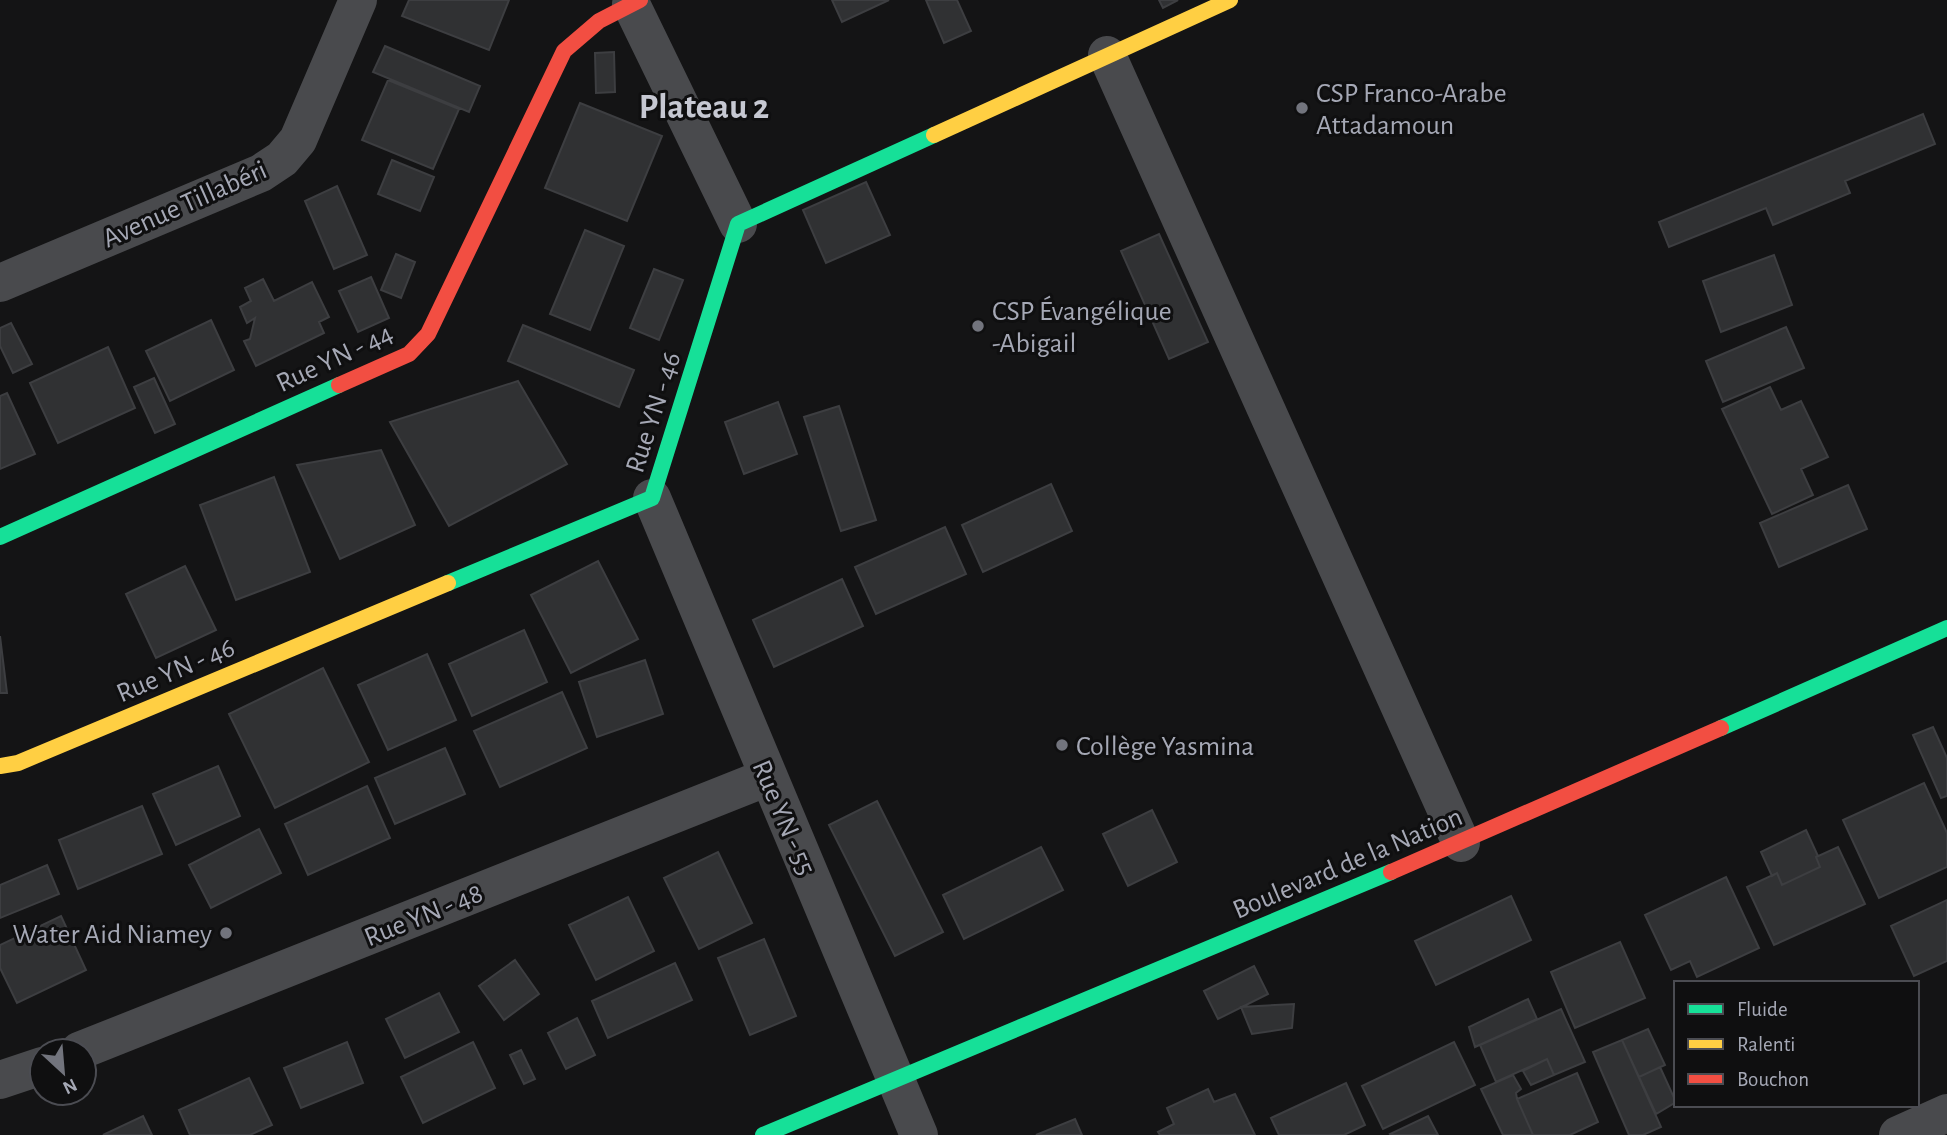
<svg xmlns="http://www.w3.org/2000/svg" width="1947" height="1135" viewBox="0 0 1947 1135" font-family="'Alegreya Sans',sans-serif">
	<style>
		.building { fill: #303133; stroke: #3d3e41; stroke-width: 2 }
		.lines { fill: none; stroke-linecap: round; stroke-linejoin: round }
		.street { stroke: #494a4d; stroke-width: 38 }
		.fast { stroke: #16e098; stroke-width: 16 }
		.slow { stroke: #ffcf43; stroke-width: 16 }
		.jam { stroke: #f24e42; stroke-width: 16 }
		.poi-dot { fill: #72747d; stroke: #0f0f10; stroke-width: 2.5 }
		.labels { text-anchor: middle; stroke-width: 6; stroke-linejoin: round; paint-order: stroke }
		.poi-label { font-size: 28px; fill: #a5a8b5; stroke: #0f0f10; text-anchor: start }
		.street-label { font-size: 28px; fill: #a5a8b5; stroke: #0f0f10 }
		.district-label { font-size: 35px; font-weight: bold; fill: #c6c8d2; stroke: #0f0f10 }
	</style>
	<rect width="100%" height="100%" fill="#141415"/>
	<path class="building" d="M409,0h100l-20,50 -87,-34z
		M832,0h57l-47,22z
		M926,0h31l14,31 -27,12z
		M1159,0h19l-15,8z
		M385,46l95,40 -11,26 -96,-40z
		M614,52l1,40 -19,1 -1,-40z
		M388,80l71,29 -26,60 -71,-29z
		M580,103l82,33 -35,85 -82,-33z
		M1923,114l12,30 -90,37 5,12 -77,32 -7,-17 -97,39 -10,-25z
		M392,160l42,17 -14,34 -42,-17z
		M866,182l24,53 -64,28 -23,-53z
		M337,186l30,69 -33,14 -29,-68z
		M585,230l39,16 -34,84 -40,-16z
		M1159,234l49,108 -39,17 -48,-108z
		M396,254l19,8 -14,36 -20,-8z
		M1774,255l18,50 -71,27 -18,-51z
		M654,269l29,11 -24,60 -29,-12z
		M371,277l18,41 -31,14 -19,-41z
		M263,279l11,22 38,-19 17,35 -10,5 5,11 -68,33 -12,-25 6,-2 5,-21 -8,5 -7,-16 11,-6 -6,-13z
		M211,320l23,50 -64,31 -24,-50z
		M11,323l21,41 -19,9 -13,-27v-18z
		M523,325l111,45 -15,37 -111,-46z
		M1786,327l18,41 -81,34 -17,-41z
		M108,347l27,61 -77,35 -28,-60z
		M154,378l21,46 -20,9 -21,-46z
		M518,381l49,83 -118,62 -59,-104z
		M1770,387l11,23 20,-9 27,56 -27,12 12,26 -41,19 -50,-105z
		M7,393l28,61 -35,15v-73z
		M778,402l19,52 -53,20 -19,-52z
		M839,406l37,114 -35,11 -37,-114z
		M381,450l34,75 -75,34 -43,-94z
		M274,477l36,95 -74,28 -36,-95z
		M1051,484l21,47 -89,41 -21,-47z
		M1848,485l19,44 -88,38 -19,-44z
		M945,527l21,47 -90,40 -21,-47z
		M598,561l40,78 -67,34 -40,-78z
		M185,566l31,64 -60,28 -30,-64z
		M842,579l21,47 -89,41 -21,-47z
		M524,630l23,52 -75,34 -23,-52z
		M0,636l7,57h-7z
		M427,654l29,66 -68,30 -30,-65z
		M645,660l18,54 -66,23 -18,-55z
		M323,668l46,94 -94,46 -46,-94z
		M562,692l25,56 -87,39 -26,-56z
		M1933,727l14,31v38l-6,2 -28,-63z
		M445,748l20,46 -70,30 -20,-46z
		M218,766l22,50 -64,29 -23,-51z
		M1924,783l23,50v34l-68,31 -36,-78z
		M367,786l23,52 -82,37 -23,-51z
		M877,801l66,131 -48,24 -66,-131z
		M142,806l20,48 -84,35 -19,-49z
		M1152,810l25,52 -49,24 -25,-52z
		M259,829l22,44 -70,35 -22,-43z
		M1806,830l12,26 -2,1 4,10 -38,18 -5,-12 -5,3 -11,-24z
		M1041,847l22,43 -99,49 -21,-44z
		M1838,847l27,57 -91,41 -27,-58 30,-14 5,12 38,-18 -4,-10z
		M718,852l34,71 -53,26 -35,-71z
		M47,865l12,29 -59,24v-33z
		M1726,877l33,71 -62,29 -7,-16 -19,9 -26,-55z
		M1511,896l20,44 -95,45 -21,-44z
		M628,897l26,54 -58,29 -27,-55z
		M1947,900v61l-33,15 -23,-50z
		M61,916l25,54 -69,33 -17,-35v-23z
		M764,939l32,77 -46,19 -32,-77z
		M1620,942l25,56 -70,30 -24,-56z
		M515,960l24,34 -35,26 -25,-34z
		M675,963l17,37 -84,38 -16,-37z
		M1254,966l14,28 -50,25 -14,-28z
		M439,993l20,39 -54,26 -19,-39z
		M1528,999l9,20 -62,28 -6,-20z
		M1294,1004l-2,24 -40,6 -11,-27z
		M1561,1009l24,53 -31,13 -7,-16 -51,23 -16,-37z
		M577,1018l18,37 -29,14 -18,-36z
		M1648,1029l17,36 -26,12 -17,-37z
		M1622,1040l39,87 -18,8h-14l-36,-83z
		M347,1042l16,41 -62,25 -17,-40z
		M473,1042l22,46 -72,35 -22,-46z
		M1454,1042l21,43 -92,44 -21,-43z
		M521,1050l14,29 -11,5 -14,-29z
		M1547,1059l7,16 -23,10 -8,-14z
		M1660,1067l16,35 -20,12 -17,-37z
		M1577,1073l21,49 -28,13h-37l-16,-36z
		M1513,1075l8,14 -5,4 1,6 16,36h-30l-22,-46z
		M249,1078l23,47 -22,10h-60l-11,-25z
		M1346,1083l19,42 -21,10h-65l-8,-17z
		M1208,1089l6,13 21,-8 20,41h-95l-2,-3 16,-8 -7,-16z
		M143,1116l9,19h-49z
		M1428,1116l10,19h-47l-1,-1z
		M1075,1119l7,16h-46z"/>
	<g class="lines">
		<path class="street" d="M631,4l107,220
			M1107,55l354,788
			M0,283l261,-110 21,-14 16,-19 60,-140
			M652,498l267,637
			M79,1051l689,-274
			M0,1080l42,-14
			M1898,1135l49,-22"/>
		<path class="fast" d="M0,537l339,-152
			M448,583l204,-85 86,-274 196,-89
			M1721,728l226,-100
			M763,1135l628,-263"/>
		<path class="slow" d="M934,135l296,-135
			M0,766l18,-3 430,-180"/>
		<path class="jam" d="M339,385l70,-31 19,-20 136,-283 35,-30 41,-21
			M1391,872l330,-144"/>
	</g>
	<g class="poi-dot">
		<circle cx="1302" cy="108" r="7"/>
		<circle cx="978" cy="326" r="7"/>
		<circle cx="1062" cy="745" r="7"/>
		<circle cx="226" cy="933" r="7"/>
	</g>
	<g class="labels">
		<g class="poi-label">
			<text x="1316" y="102">CSP Franco-Arabe<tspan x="1316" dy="32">Attadamoun</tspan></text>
			<text x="992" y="320">CSP Évangélique<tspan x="992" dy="32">-Abigail</tspan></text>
			<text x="1076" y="755">Collège Yasmina</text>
			<text x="212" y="943" text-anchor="end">Water Aid Niamey</text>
		</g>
		<g class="street-label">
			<text transform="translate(184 203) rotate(-24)" y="10">Avenue Tillabéri</text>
			<text transform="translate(334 357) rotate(-25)" y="10">Rue YN - 44</text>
			<text transform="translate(652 412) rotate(-72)" y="10">Rue YN - 46</text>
			<text transform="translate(175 669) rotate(-23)" y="10">Rue YN - 46</text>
			<text transform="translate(785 817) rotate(67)" y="10">Rue YN - 55</text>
			<text transform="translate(1347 862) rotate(-23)" y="10">Boulevard de la Nation</text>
			<text transform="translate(423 914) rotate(-22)" y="10">Rue YN - 48</text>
		</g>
		<g class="district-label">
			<text x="704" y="118">Plateau 2</text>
		</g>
	</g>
	<rect x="1674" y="981" width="245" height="126" fill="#0f0f10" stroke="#4b4c52" stroke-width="2"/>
	<rect x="1688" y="1004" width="35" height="10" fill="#16e098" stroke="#4b4c52" stroke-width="2"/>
	<text x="1737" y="1016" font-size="21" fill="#a5a8b5">Fluide</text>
	<rect x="1688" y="1039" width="35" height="10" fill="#ffcf43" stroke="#4b4c52" stroke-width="2"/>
	<text x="1737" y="1051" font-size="21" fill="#a5a8b5">Ralenti</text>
	<rect x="1688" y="1074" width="35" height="10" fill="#f24e42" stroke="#4b4c52" stroke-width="2"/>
	<text x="1737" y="1086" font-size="21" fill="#a5a8b5">Bouchon</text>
	<g transform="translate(63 1072) rotate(154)"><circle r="33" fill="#0f0f10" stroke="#4b4c52" stroke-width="2"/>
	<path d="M0-5L12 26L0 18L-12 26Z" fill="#72747d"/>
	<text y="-10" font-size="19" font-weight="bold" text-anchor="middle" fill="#a5a8b5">N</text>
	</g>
</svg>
